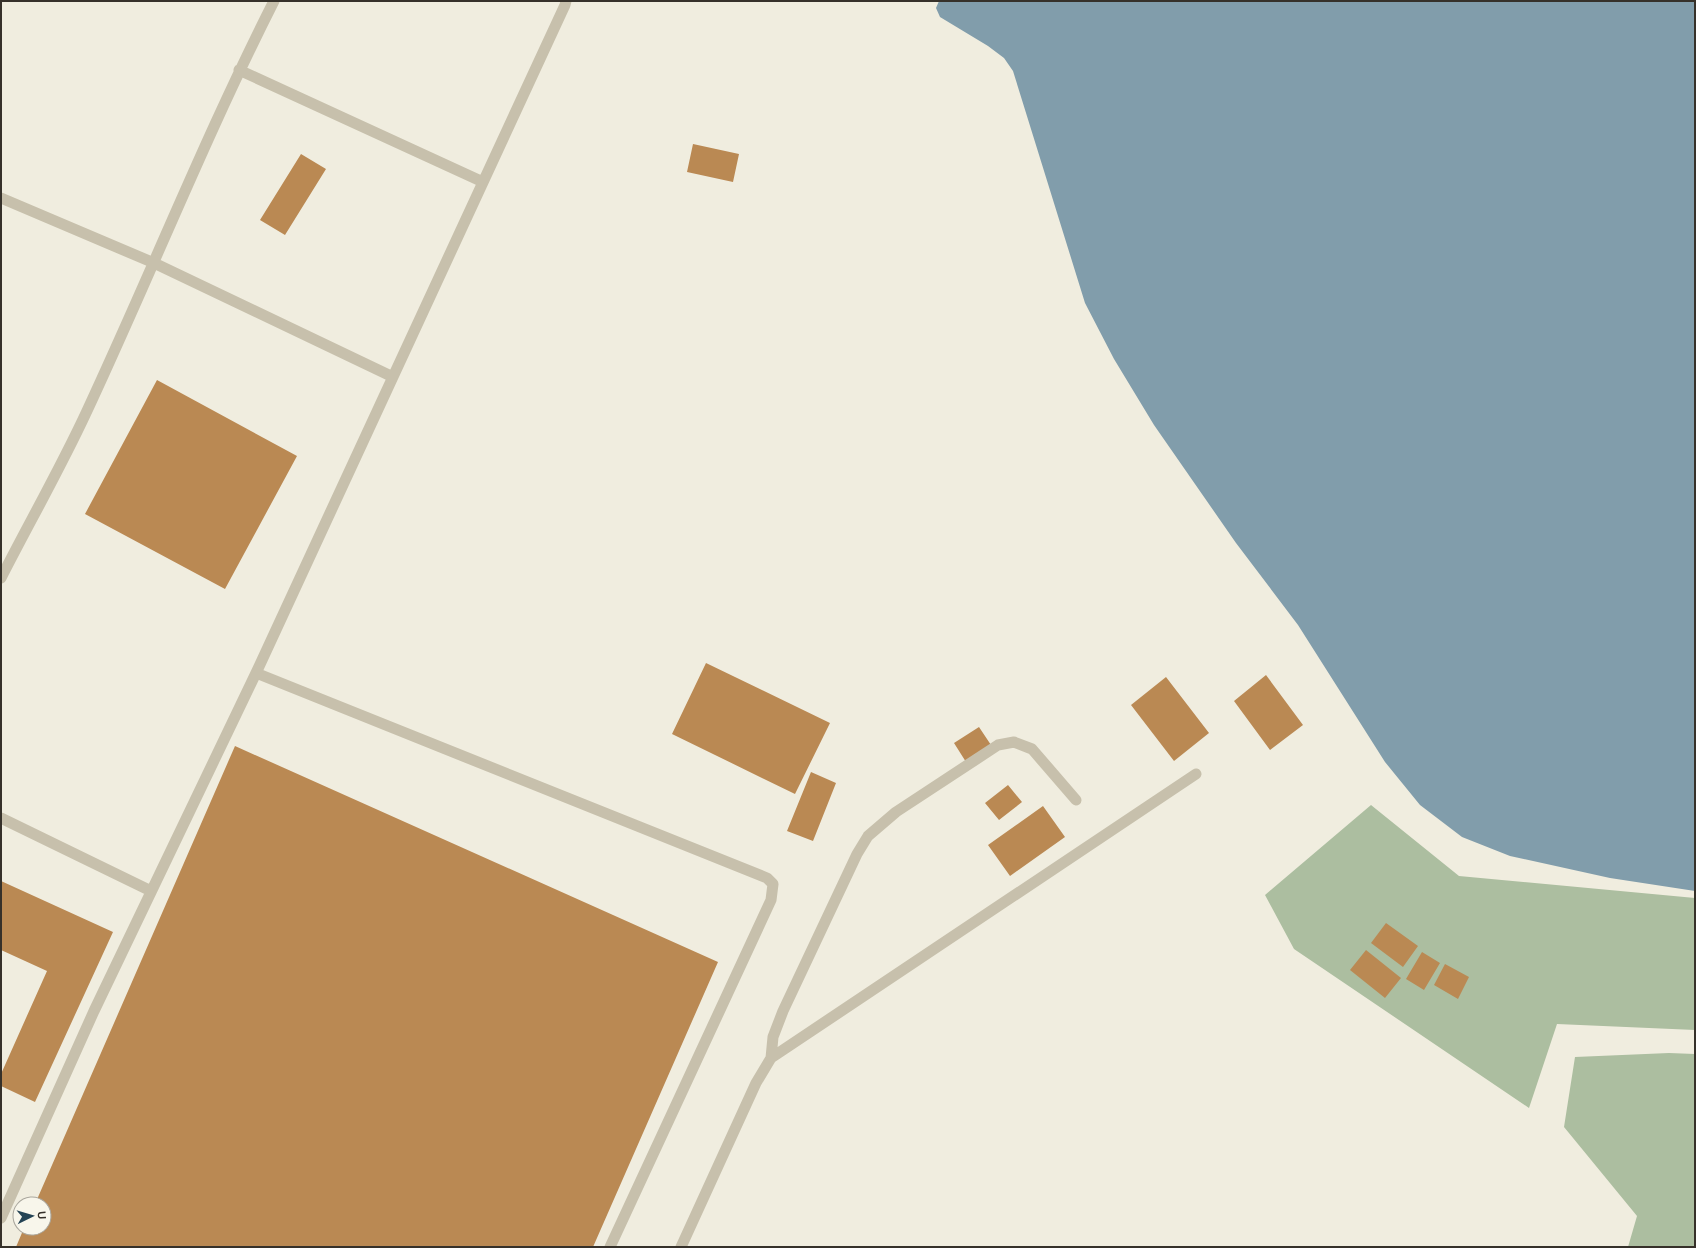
<svg xmlns="http://www.w3.org/2000/svg" width="1696" height="1248" viewBox="0 0 1696 1248" font-family="Lato,sans-serif">
	<style>
		.green { fill: #acbea0 }
		.water { fill: #819dab }
		.building { fill: #ba8953 }
		.lines { fill: none; stroke-linecap: round; stroke-linejoin: round }
		.lane { stroke: #c7c0ac; stroke-width: 11 }
	</style>
	<rect width="100%" height="100%" fill="#f0eddf"/>
	<path class="green" d="M1371,805l88,71 236,22v132l-138,-6 -28,84 -235,-159 -29,-54z
		M1669,1053l26,1v193h-67l9,-31 -73,-89 11,-70z"/>
	<path class="water" d="M939,1h756v890l-85,-13 -100,-22 -48,-19 -42,-32 -35,-43 -87,-137 -62,-82 -82,-118 -40,-66 -29,-56 -72,-232 -9,-13 -16,-12 -48,-29 -4,-9z"/>
	<path class="building" d="M693,144l46,10 -6,28 -46,-10z
		M301,154l25,15 -41,66 -25,-15z
		M157,380l140,76 -72,133 -140,-75z
		M706,663l124,60 -35,71 -123,-60z
		M1266,675l37,50 -33,25 -36,-49z
		M1166,677l43,56 -35,28 -43,-56z
		M979,727l12,18 -25,17 -12,-19z
		M235,746l483,216 -125,285h-577l8,-19h20v-24h-9z
		M811,772l25,11 -23,58 -26,-10z
		M1008,785l14,17 -23,18 -14,-17z
		M1043,806l22,31 -55,39 -22,-31z
		M1,881l112,51 -78,170 -34,-16v-12l46,-103 -46,-21z
		M1386,923l32,23 -15,21 -32,-24z
		M1366,950l35,28 -16,20 -35,-28z
		M1422,952l18,11 -16,27 -18,-11z
		M1445,964l24,13 -11,22 -24,-14z"/>
	<g class="lines">
		<path class="lane" d="M239,70l244,112
			M1,198l153,65 239,114
			M1,578c28,-55 59,-109 85,-165 64,-137 120,-278 188,-412
			M256,673l511,205 6,6 -2,16 -161,347
			M1,818l150,73
			M771,1058l2,-21 10,-26 74,-157 11,-18 28,-24 102,-67 16,-3 18,7 44,51
			M1,1218l93,-207 162,-338 309,-668 1,-4
			M681,1247l75,-164 15,-25 425,-284"/>
	</g>
	<rect width="1696" height="1248" fill="none" stroke="#36312a" stroke-width="4"/>
	<g transform="translate(32 1216) rotate(85)"><circle r="19" fill="#f8f6eb" stroke="#aaa79e"/>
	<path d="M0-3L7 15L0 10L-7 15Z" fill="#244354"/>
	<text y="-6" font-size="11" font-weight="bold" text-anchor="middle" fill="#36312a">U</text>
	</g>
</svg>
